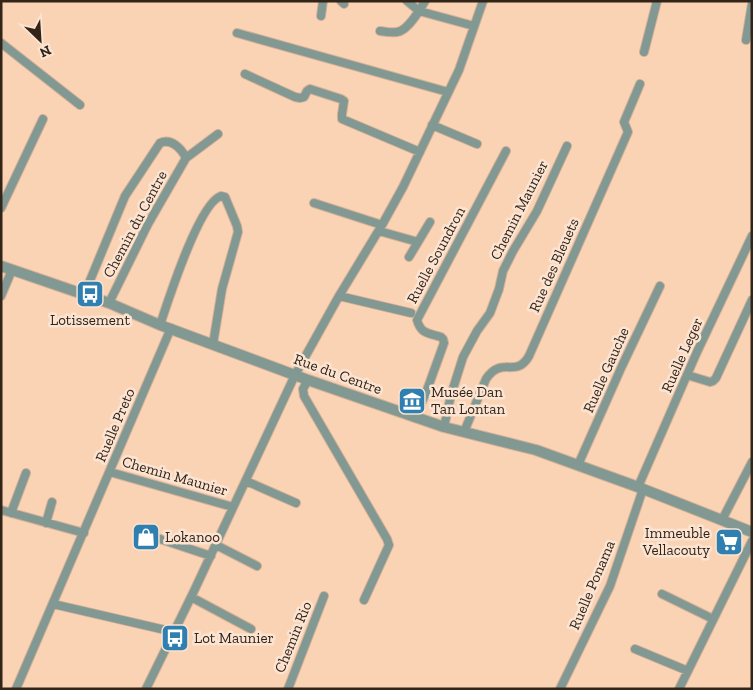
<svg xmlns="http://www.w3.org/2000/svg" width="753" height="690" viewBox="0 0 753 690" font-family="'Zilla Slab',serif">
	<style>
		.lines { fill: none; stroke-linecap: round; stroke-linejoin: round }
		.minor-casing { stroke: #d2b096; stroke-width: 10 }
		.tertiary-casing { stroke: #d2b096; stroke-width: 12 }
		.minor { stroke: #819893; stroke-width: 8 }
		.tertiary { stroke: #819893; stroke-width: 10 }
		.labels { text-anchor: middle; stroke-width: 5; stroke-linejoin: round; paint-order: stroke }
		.street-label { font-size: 15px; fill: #332418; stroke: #fce4d2 }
		.poi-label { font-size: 15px; fill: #332418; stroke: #fce4d2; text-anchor: start }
	</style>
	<rect width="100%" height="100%" fill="#fad3b5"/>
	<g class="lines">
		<g class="minor-casing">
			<path id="minor" d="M341,1l3,3
				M407,1l12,10 55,15
				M321,16l2,-15
				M380,31c6,1 12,2 17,1 10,-1 23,-22 28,-31
				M237,33l211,59
				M746,40l6,-36
				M1,43l79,62
				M644,52l13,-51
				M245,74l50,23 5,1 4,-1 3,-6 3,-2 31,10 3,2 -2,13v5l78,33
				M432,125l45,19
				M314,203l68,22
				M1,208l42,-89
				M379,231l39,11
				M409,257l21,-35
				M84,295l41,-99 35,-53c11,-5 21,5 26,15
				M1,296l11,-26
				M339,296l72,17
				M109,303l39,-79 38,-66 32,-24
				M160,325c8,-24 39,-122 61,-129l4,1 12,29 1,6 -16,57 -9,55
				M687,375l23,7 3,-1 3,-3 36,-78
				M308,380l-5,9 1,7 83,143 2,6 -25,55
				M415,418l12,-28 17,-47 -1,-4 -2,-2c-13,-4 -20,-3 -24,-17l89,-169
				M444,427l7,-32 12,-38 14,-26 13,-18 9,-24 4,-18 10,-20 24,-40 30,-65
				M464,432l22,-53c16,-24 30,0 43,-23l99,-224 -4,-10 16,-38
				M578,465l44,-99 38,-80
				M110,472l123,35
				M246,481l50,22
				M638,487l59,-135 55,-116
				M1,510l83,23
				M11,513l15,-40
				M722,520l30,-58
				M46,523l6,-21
				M145,534l66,22
				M216,545l41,21
				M662,594l51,25
				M191,597l60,32
				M53,604l121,28
				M635,649l53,22
				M16,689l155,-361
				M146,689l48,-98 101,-216 44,-79 43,-71 21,-38 56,-117 24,-69
				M288,689l36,-93
				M560,689l50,-103 33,-97
				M679,689l73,-148"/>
		</g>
		<g class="tertiary-casing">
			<path id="tertiary" d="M1,266l108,37 51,22 148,55 136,47 92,23 102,37 114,45"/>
		</g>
		<use href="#minor" class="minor"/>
		<use href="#tertiary" class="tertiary"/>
	</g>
	<defs>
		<g id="bus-square" transform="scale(1.4375)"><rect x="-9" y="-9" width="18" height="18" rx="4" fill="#2f7fb0" stroke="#fce4d2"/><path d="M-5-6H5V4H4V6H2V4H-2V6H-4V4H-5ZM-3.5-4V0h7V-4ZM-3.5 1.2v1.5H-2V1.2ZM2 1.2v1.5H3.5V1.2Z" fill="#fff"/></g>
		<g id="museum-square" transform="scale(1.4375)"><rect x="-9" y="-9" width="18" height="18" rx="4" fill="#2f7fb0" stroke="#fce4d2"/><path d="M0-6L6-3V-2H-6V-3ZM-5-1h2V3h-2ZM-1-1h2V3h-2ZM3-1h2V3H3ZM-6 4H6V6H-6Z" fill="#fff"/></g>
		<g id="shop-square" transform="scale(1.4375)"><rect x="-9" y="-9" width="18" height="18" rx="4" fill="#2f7fb0" stroke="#fce4d2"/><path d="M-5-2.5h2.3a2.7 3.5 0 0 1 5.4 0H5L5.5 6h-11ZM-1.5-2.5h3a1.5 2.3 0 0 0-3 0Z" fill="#fff"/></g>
		<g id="supermarket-square" transform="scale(1.4375)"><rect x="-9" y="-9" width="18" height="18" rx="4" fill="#2f7fb0" stroke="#fce4d2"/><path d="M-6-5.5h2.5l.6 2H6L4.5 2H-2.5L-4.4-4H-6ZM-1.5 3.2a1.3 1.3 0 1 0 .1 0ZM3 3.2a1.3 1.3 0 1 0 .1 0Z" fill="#fff"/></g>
	</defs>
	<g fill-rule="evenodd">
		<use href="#bus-square" x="90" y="294"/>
		<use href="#museum-square" x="412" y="401"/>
		<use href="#shop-square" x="146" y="537"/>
		<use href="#supermarket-square" x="729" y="542"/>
		<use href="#bus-square" x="175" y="638"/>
	</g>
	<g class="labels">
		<g class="street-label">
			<text transform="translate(519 210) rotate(-63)" y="5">Chemin Maunier</text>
			<text transform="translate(135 224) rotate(-62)" y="5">Chemin du Centre</text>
			<text transform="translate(436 255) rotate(-62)" y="5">Ruelle Soundron</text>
			<text transform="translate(554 265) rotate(-66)" y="5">Rue des Bleuets</text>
			<text transform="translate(682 355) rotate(-66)" y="5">Ruelle Leger</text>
			<text transform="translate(606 370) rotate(-66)" y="5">Ruelle Gauche</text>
			<text transform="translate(338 374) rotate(20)" y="5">Rue du Centre</text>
			<text transform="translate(115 425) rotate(-67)" y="5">Ruelle Preto</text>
			<text transform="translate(175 476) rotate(16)" y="5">Chemin Maunier</text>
			<text transform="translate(592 585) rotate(-67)" y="5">Ruelle Ponama</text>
			<text transform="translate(293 637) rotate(-68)" y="5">Chemin Rio</text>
		</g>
		<g class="poi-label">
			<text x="90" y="325" text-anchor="middle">Lotissement</text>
			<text x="431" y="397">Musée Dan<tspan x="431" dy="17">Tan Lontan</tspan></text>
			<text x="710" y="538" text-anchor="end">Immeuble<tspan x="710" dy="17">Vellacouty</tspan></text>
			<text x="165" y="542">Lokanoo</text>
			<text x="194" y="643">Lot Maunier</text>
		</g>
	</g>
	<rect width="753" height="690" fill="none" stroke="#332418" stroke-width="5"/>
	<g transform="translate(40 40) rotate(155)" stroke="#fce4d2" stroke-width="4" paint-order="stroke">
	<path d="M0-4L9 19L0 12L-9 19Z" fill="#332418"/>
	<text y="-8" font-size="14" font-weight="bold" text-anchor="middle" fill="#332418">N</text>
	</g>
</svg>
